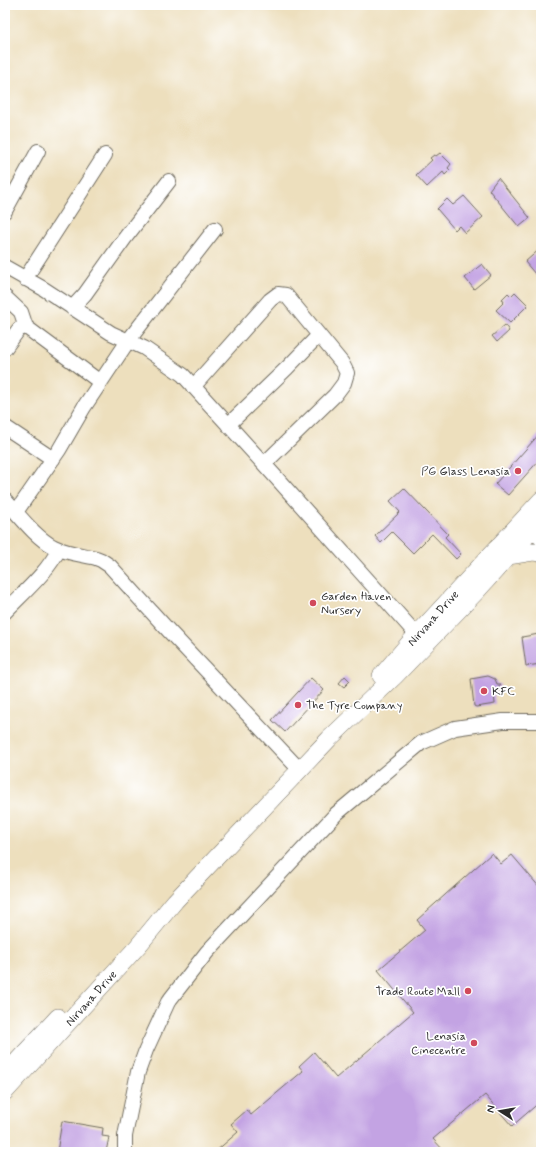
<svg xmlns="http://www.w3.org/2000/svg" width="546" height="1157" viewBox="0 0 546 1157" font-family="Mynerve,sans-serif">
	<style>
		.building { fill: #c3a3e3 }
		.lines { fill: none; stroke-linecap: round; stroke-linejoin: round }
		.minor-casing { stroke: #6f6a5e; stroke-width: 16 }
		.major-casing { stroke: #6f6a5e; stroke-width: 18 }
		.minor { stroke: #fff; stroke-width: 14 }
		.major { stroke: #fff; stroke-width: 17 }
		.poi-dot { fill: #d1495b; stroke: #fff; stroke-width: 1.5 }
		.labels { text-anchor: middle; stroke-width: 3.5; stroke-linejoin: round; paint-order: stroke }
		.poi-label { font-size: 12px; fill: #2b2b2b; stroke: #fff; text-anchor: end }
		.street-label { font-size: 12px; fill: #2b2b2b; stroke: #fff }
	</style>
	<rect width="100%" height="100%" fill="#fff"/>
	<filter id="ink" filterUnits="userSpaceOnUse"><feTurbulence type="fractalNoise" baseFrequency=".025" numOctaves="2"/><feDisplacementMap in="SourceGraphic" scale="8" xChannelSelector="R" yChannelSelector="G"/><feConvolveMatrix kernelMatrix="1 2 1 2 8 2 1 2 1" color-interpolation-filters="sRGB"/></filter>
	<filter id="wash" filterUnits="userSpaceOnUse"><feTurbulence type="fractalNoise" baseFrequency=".012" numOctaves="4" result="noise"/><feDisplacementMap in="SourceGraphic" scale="16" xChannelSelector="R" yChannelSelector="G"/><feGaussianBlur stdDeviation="0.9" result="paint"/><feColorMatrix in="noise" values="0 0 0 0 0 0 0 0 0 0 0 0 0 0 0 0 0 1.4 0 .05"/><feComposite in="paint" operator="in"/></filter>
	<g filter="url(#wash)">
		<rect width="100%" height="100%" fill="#eddfbd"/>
		<g id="blocks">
			<path class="building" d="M440,153l11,11 -3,4 2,2 -5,5 -2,-3 -16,15 -11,-12 16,-15 -2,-2 4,-3 2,1z
				M498,178l32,40 -11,9 -30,-37z
				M464,196l19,21 -18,16 -6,-7 -4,4 -18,-21 10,-10 6,6z
				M541,248v33l-16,-19z
				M482,264l9,11 -17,14 -9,-11z
				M515,292l13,13 -18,18 -14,-13 8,-8 -2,-3 6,-6 3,3z
				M505,325l4,6 -12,11 -5,-6z
				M541,432v26l-33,37 -13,-11z
				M404,488l44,46 -3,3 16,17 -5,5 -24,-25 -19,19 -21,-21 -11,11 -6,-7 25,-24 -10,-11z
				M539,634l2,19v11l-15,2 -4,-29z
				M345,676l5,5 -6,6 -5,-4z
				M488,676l7,3 2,5h4l-7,10 1,10 -19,3 -2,-1 -3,-27z
				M311,678l13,12 -39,42 -13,-12z
				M492,853l9,11 11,-9 29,34v212l-29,25 -27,-31 -52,44 12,13h-230l23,-20 -7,-8 16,-14 4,5 52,-44 -4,-5 15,-14 22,26 77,-66 -35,-42 47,-40 -8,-10z
				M62,1121l41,7 -1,8 7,1 -3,15h-49z"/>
		</g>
	</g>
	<g filter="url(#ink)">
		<use href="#blocks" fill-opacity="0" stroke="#6f6a5e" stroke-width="1"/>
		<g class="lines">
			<g class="minor-casing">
				<path id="minor" d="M5,211l33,-60
					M5,267l39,22 67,44 33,15 39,27 90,99 144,161
					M25,279l80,-124
					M5,297l16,15 5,15
					M72,308l13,-14 40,-56 44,-57
					M5,348l14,-19 7,-2 74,55
					M193,387l77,-87 8,-6 8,1 56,68 5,10 -3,10 -9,12 -71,69
					M228,425l59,-57 32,-33
					M5,427l48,32
					M5,500c14,15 31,38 49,47 12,6 29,8 42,11l5,2 9,6 59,65 131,139
					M16,512l43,-62 25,-43 44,-66 87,-112
					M524,523l17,16
					M5,612c19,-20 42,-39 54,-63
					M125,1152v-16l13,-64 8,-22 22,-48 39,-50 129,-138 85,-71 34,-15 48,-7h38"/>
			</g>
			<g class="major-casing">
				<path id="major" d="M508,556l25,-4 8,1
					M381,676l29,-34 131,-142
					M5,1074l53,-57
					M5,1092l133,-146 37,-45 154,-162 66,-63 82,-85 64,-71"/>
			</g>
			<use href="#minor" class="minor"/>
			<use href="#major" class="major"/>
		</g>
	</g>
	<g class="poi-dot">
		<circle cx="518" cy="471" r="4"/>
		<circle cx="313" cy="603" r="4"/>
		<circle cx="484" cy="691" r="4"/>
		<circle cx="298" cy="705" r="4"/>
		<circle cx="468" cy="991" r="4"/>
		<circle cx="474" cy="1043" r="4"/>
	</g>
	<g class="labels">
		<g class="poi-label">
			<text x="510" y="475">PG Glass Lenasia</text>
			<text x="321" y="600" text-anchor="start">Garden Haven<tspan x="321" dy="14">Nursery</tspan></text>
			<text x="492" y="695" text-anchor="start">KFC</text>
			<text x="306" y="709" text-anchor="start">The Tyre Company</text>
			<text x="460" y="995">Trade Route Mall</text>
			<text x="466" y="1040">Lenasia<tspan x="466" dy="14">Cinecentre</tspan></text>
		</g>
		<g class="street-label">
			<text transform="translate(433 618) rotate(-48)" y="4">Nirvana Drive</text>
			<text transform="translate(91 998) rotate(-48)" y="4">Nirvana Drive</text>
		</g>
	</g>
	<rect width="546" height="1157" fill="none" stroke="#fff" stroke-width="20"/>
	<g transform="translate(500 1111) rotate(282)" stroke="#ffffff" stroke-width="3" paint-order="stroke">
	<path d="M0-3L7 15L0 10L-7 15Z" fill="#2b2b2b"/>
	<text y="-6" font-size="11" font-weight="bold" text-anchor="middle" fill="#2b2b2b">N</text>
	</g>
</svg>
